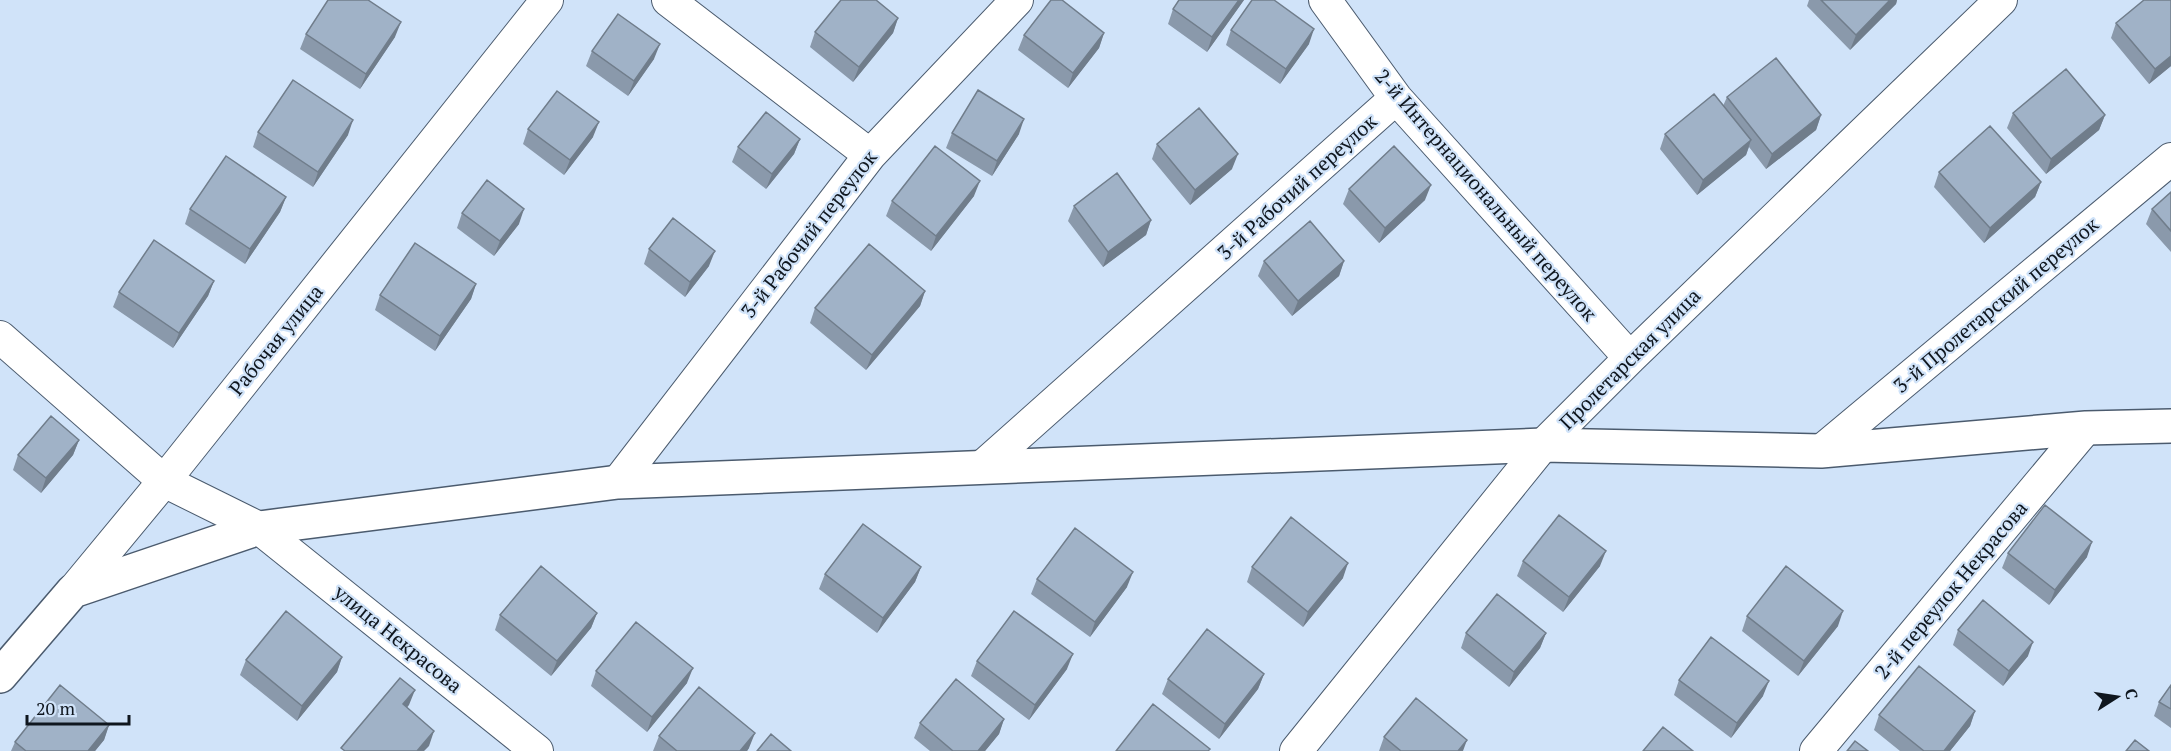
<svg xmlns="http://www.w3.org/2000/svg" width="2171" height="751" viewBox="0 0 2171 751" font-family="'PT Serif',serif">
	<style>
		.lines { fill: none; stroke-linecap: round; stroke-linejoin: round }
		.minor-casing { stroke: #4b5b6e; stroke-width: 34 }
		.tertiary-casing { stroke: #4b5b6e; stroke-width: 36 }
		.minor { stroke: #fff; stroke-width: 32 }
		.tertiary { stroke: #fff; stroke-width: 33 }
		.wall { fill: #8a99ab }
		.shaded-wall { fill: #707d8b }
		.building { fill: #a0b2c7; stroke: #707d8b; stroke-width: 1.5 }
		.labels { text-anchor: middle; stroke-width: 4.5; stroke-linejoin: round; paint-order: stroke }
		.street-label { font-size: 20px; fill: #0f161e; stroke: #d0e3f9 }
	</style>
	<rect width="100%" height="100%" fill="#d0e3f9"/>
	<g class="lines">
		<g class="minor-casing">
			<path id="minor" d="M668,0l202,155
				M1325,0l71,98 234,260
				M0,337l164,144 95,47 278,223
				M1821,451l350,-292
				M982,467l414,-369
				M618,482l252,-327 147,-155
				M73,591l91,-110 383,-481
				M1296,751l247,-306 87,-87 371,-358
				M1816,751l270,-323"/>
		</g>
		<g class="tertiary-casing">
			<path id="tertiary" d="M0,676l73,-85 186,-63 359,-46 925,-37 278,6 265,-23 85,-2"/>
		</g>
		<use href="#minor" class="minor"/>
		<use href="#tertiary" class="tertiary"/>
	</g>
	<path class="wall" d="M1179,0h65l-37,52 -39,-28 5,-15z
		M1809,0h88l-1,4 -46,46 -43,-44z
		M898,18l-5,15 -40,49 -43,-35 5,-15z
		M2116,23l55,43 -22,18 -38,-46z
		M1231,30l78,14 -29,40 -54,-39z
		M1104,33l-5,15 -31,40 -50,-38 6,-15z
		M306,34l89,3 -35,52 -60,-40z
		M592,51l62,8 -26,37 -42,-30z
		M1727,97l94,18 -5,15 -50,39 -17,-22 -3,8 -49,40 -37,-46 5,-15 58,-28z
		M2013,113l92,2 -6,15 -53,44 -39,-46z
		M528,129l65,8 -29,38 -41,-31z
		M258,132l90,3 -35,52 -60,-40z
		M952,133l67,1 -27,42 -46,-28z
		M800,139l-6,15 -28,35 -34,-27 6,-15z
		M1157,144l75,25 -42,36 -38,-46z
		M1939,172l102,10 -6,15 -51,46 -50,-56z
		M1349,189l76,11 -46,43 -36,-39z
		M2171,192v60l-25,-28 6,-15z
		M974,196l-43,55 -45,-35 6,-15z
		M286,197l-6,15 -35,52 -60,-40 5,-15z
		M1074,206l77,14 -5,15 -43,32 -35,-46z
		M462,213l57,11 -25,32 -37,-28z
		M649,249l60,17 -24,31 -41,-33z
		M1264,261h80l-5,15 -47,40 -34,-40z
		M214,281l-6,15 -35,52 -60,-41 6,-15z
		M476,284l-5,15 -36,52 -60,-41 5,-15z
		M925,291l-5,15 -54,64 -56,-47 5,-15z
		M79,440l-6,15 -32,38 -28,-23 5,-15z
		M2008,553l79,4 -38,48 -47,-37z
		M1523,561l77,5 -37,46 -46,-36z
		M921,567l-6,15 -38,51 -58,-44 6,-15z
		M1252,567l91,11 -40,49 -56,-45z
		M1037,579l90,8 -37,50 -59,-43z
		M597,613l-6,15 -40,48 -56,-46 5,-15z
		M1747,616l91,10 -40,50 -56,-45z
		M1958,630l70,26 -25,30 -50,-41z
		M1466,633h80l-6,15 -31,39 -48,-39z
		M342,657l-5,15 -40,49 -57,-46 6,-15z
		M977,661l90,8 -38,51 -58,-44z
		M596,671l91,12 -40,49 -56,-46z
		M1264,674l-6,15 -39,50 -57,-45 6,-15z
		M1679,680l84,16 -32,42 -57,-43z
		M2171,685v43l-17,-12 5,-14z
		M1975,711l-5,15 -20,25h-50l-26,-21 5,-15z
		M1004,719l-5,15 -14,17h-55l-16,-13 6,-15z
		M109,725l-5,15 -9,11h-84l4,-9z
		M659,736l90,12 -2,3h-94z
		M1384,737l79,14h-84z"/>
	<path class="shaded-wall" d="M1239,0h5l-37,52 5,-15z
		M1890,0h7l-1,4 -46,46 6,-15z
		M898,18l-5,15 -40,49 6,-15z
		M401,22l-6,15 -35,52 6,-15z
		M1314,29l-5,15 -29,40 6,-15z
		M1104,33l-5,15 -31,40 5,-15z
		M660,44l-6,15 -26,37 6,-15z
		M2171,56v10l-22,18 6,-15z
		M1821,115l-5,15 -50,39 6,-15z
		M2105,115l-6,15 -53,44 5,-15z
		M1024,119l-5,15 -27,42 5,-15z
		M353,120l-5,15 -35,52 5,-15z
		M599,122l-6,15 -29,38 6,-15z
		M800,139l-6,15 -28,35 6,-15z
		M1751,140l-5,15 -49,40 6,-15z
		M1238,154l-6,15 -42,36 5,-15z
		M980,181l-6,15 -43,55 5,-15z
		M2041,182l-6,15 -51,46 6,-15z
		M1431,185l-6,15 -46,43 6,-15z
		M286,197l-6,15 -35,52 5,-15z
		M524,209l-5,15 -25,32 6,-15z
		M1151,220l-5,15 -43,32 5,-15z
		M715,251l-6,15 -24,31 5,-15z
		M1344,261l-5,15 -47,40 6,-15z
		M214,281l-6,15 -35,52 6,-15z
		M476,284l-5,15 -36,52 5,-15z
		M925,291l-5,15 -54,64 6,-15z
		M79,440l-6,15 -32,38 5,-15z
		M2092,542l-5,15 -38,48 6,-15z
		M1606,551l-6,15 -37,46 6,-15z
		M1348,563l-5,15 -40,49 5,-15z
		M921,567l-6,15 -38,51 6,-15z
		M1133,572l-6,15 -37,50 5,-15z
		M1843,611l-5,15 -40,50 6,-15z
		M597,613l-6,15 -40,48 6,-15z
		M1546,633l-6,15 -31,39 5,-15z
		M2033,642l-5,14 -25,30 6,-15z
		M1073,654l-6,15 -38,51 6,-15z
		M342,657l-5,15 -40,49 5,-15z
		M693,668l-6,15 -40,49 5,-15z
		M1264,674l-6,15 -39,50 6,-15z
		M1769,681l-6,15 -32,42 6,-15z
		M415,690l-6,15 -11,14 5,-15z
		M1975,711l-5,15 -20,25h-6z
		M1004,719l-5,15 -14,17h-7z
		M109,725l-5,15 -9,11h-7z
		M434,731l-5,15 -5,5h-7z
		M755,733l-6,15 -2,3h-7z
		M1467,740l-4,11h-5z"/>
	<path class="building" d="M328,0h40l33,22 -35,52 -60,-40z
		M841,0h35l22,18 -39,49 -44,-35z
		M1051,0h11l42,33 -31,40 -49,-38z
		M1179,0h60l-27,37 -39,-28z
		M1252,0h22l40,29 -28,40 -55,-39z
		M1821,0h69l-34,35z
		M2144,0h27v56l-16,13 -39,-46z
		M618,14l42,30 -26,37 -42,-30z
		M1776,58l45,57 -49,39 -45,-57z
		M2066,69l39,46 -54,44 -38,-46z
		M293,80l60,40 -35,52 -60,-40z
		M978,90l46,29 -27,42 -45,-28z
		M557,91l42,31 -29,38 -42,-31z
		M1714,94l37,46 -48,40 -38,-46z
		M1199,108l39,46 -43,36 -38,-46z
		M766,112l34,27 -28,35 -34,-27z
		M1990,126l51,56 -51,46 -51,-56z
		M935,146l45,35 -44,55 -44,-35z
		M1394,146l37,39 -46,43 -36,-39z
		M226,156l60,41 -36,52 -60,-40z
		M1117,173l34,47 -43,32 -34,-46z
		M487,180l37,29 -24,32 -38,-28z
		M2171,192v39l-19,-22z
		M673,218l42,33 -25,31 -41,-33z
		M1310,221l34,40 -46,40 -34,-40z
		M154,240l60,41 -35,52 -60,-41z
		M415,243l61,41 -36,52 -60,-41z
		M869,244l56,47 -53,64 -57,-47z
		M51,416l28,24 -33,38 -28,-23z
		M2045,505l47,37 -37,48 -47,-37z
		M1559,515l47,36 -37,46 -46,-36z
		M1291,517l57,46 -40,49 -56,-45z
		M863,524l58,43 -38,51 -58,-44z
		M1075,528l58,44 -38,50 -58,-43z
		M541,566l56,47 -40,48 -57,-46z
		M1786,566l57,45 -39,50 -57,-45z
		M1497,594l49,39 -32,39 -48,-39z
		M1983,600l50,42 -24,29 -51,-41z
		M286,611l56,46 -40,49 -56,-46z
		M1014,611l59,43 -38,51 -58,-44z
		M636,622l57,46 -41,49 -56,-46z
		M1207,629l57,45 -39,50 -57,-45z
		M1711,637l58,44 -32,42 -58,-43z
		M1919,666l56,45 -31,40h-20l-45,-36z
		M400,678l15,12 -12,14 31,27 -17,20h-72l-4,-3z
		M956,679l48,40 -26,32h-25l-33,-28z
		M60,685l49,40 -21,26h-62l-11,-9z
		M2171,685v24l-12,-7z
		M699,687l56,46 -15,18h-63l-18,-15z
		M1416,698l51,42 -9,11h-57l-17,-14z
		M1153,704l57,45 -2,2h-92z
		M1663,727l30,24h-50z
		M771,734l20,17h-34z
		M2135,740l14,11h-23z
		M1855,741l13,10h-21z"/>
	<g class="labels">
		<g class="street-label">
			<text transform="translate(1297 187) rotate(-42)" y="7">3-й Рабочий переулок</text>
			<text transform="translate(1486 195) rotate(49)" y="7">2-й Интернациональный переулок</text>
			<text transform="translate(809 234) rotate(-52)" y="7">3-й Рабочий переулок</text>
			<text transform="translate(1996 305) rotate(-40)" y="7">3-й Пролетарский переулок</text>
			<text transform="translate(276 340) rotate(-51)" y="7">Рабочая улица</text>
			<text transform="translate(1630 359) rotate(-45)" y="7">Пролетарская улица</text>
			<text transform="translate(1951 590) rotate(-50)" y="7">2-й переулок Некрасова</text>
			<text transform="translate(398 639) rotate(39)" y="7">улица Некрасова</text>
		</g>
	</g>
	<g transform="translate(2117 697) rotate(78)" stroke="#d0e3f9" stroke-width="4.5" paint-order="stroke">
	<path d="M0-4.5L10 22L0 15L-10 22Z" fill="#0f161e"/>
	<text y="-9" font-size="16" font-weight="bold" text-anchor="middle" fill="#0f161e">С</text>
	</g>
	<path d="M27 715v9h102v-9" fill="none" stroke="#0f161e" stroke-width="3"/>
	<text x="36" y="715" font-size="18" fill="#0f161e" stroke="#d0e3f9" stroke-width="4.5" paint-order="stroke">20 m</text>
</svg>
